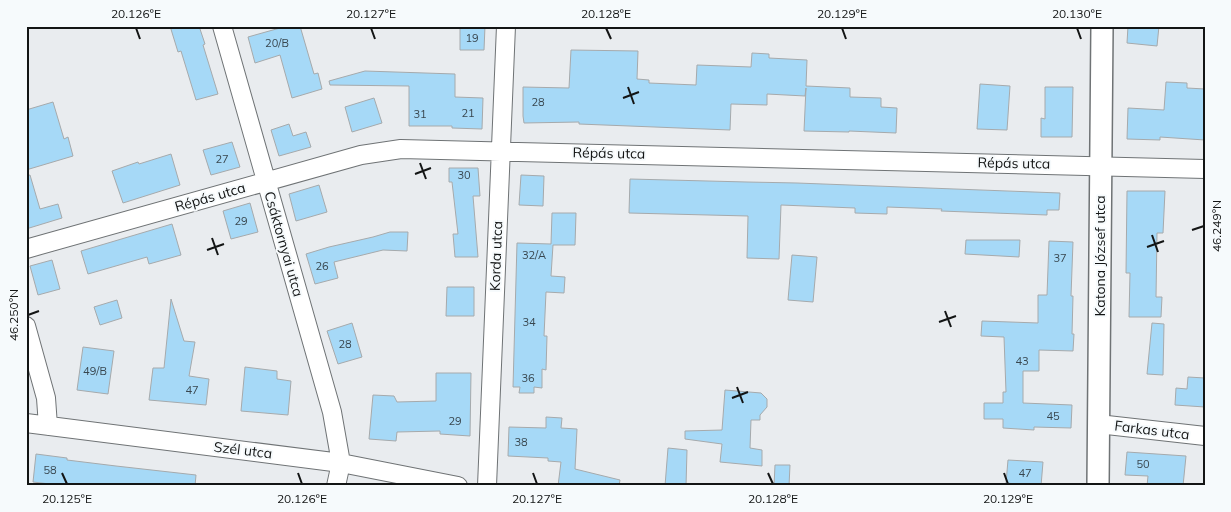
<svg xmlns="http://www.w3.org/2000/svg" width="1231" height="512" viewBox="0 0 1231 512" font-family="Mulish,sans-serif">
	<style>
		.building { fill: #a6d9f7; stroke: #a6aaac }
		.lines { fill: none; stroke-linecap: round; stroke-linejoin: round }
		.minor-casing { stroke: #6f7375; stroke-width: 20 }
		.tertiary-casing { stroke: #6f7375; stroke-width: 24 }
		.minor { stroke: #fff; stroke-width: 18 }
		.tertiary { stroke: #fff; stroke-width: 21 }
		.ticks { fill: none; stroke: #131515; stroke-width: 2 }
		.labels { text-anchor: middle; stroke-width: 4; stroke-linejoin: round; paint-order: stroke }
		.number-label { font-size: 11px; fill: #38464e }
		.street-label { font-size: 14px; fill: #131515; stroke: #f6fafc }
		.neatline { fill: none; stroke: #131515; stroke-width: 2 }
		.ticks-label { font-size: 12px; text-anchor: middle; fill: #131515 }
	</style>
	<rect width="100%" height="100%" fill="#e9ecef"/>
	<path class="building" d="M170,26h29l6,18 -2,1 15,49 -22,6 -15,-49 -3,1z
		M287,26h13l14,48 4,-1 4,16 -30,9 -12,-43 -25,8 -7,-26z
		M460,26h25l-1,24h-24z
		M1128,26h31l-2,20 -30,-3z
		M571,50l67,1 -1,28 12,1v3l47,2 1,-20 54,2 1,-14 17,1v4l38,2 -1,26 44,2v9l31,1v9l16,1 -1,25 -47,-2v1l-45,-1 2,-43 -1,8 -38,-2v11l-36,-1 -1,26 -151,-6v-2l-55,1 -1,-7v-29l46,1z
		M365,71l90,3v23l28,1 -1,31 -30,-1v-2h-43v-40l-79,-1 -1,-4z
		M1166,82l21,1v5l18,1v51l-45,-3v3l-33,-1 1,-31 36,2z
		M980,84l30,2 -3,44 -30,-1z
		M1045,87h28l-1,50h-31v-19l4,1z
		M374,98l8,25 -30,9 -7,-25z
		M53,102l11,37 4,-2 5,19 -47,14v-60z
		M289,124l4,12 13,-4 5,15 -32,9 -8,-26z
		M232,142l8,25 -29,8 -8,-25z
		M171,154l9,31 -57,18 -11,-32 26,-9 1,2z
		M449,168h29l2,28h-7l5,61h-23l-2,-23h5l-6,-52h-3z
		M30,175l10,34 18,-5 4,14 -36,11v-53z
		M521,175l23,1 -1,30 -24,-1z
		M630,179l117,3 50,1 263,10 -1,17h-12v5l-106,-4 1,-2 -55,-2v7l-32,-1v-5l-74,-3 -2,54 -32,-1 1,-42 -119,-3z
		M319,185l8,27 -31,9 -7,-27z
		M1127,191h38l-2,42h-6l-1,64h6l-1,20h-32l1,-44h-4z
		M250,203l8,29 -27,7 -8,-28z
		M552,213h24l-1,32h-22l-2,31 14,1 -1,16 -18,-1 -2,44h3l-1,34 -4,-1v19l-8,-1v6h-15l1,-6h-7l4,-144 34,1z
		M172,224l9,31 -32,9 -2,-7 -59,17 -7,-23z
		M390,232h18l-1,19 -24,-1 -49,12 4,16 -23,6 -9,-30 23,-7 44,-10z
		M966,240h54l-1,17 -54,-3z
		M1049,241l24,1 -2,54h2l-1,38h2l-1,17 -34,-1v21h-16v32l49,2 -1,23 -37,-1v3l-31,-2v-9h-19v-16h19v-11h3l-2,-55 -23,-1 1,-15 56,2v-28h9z
		M792,255l25,2 -4,45 -25,-2z
		M52,260l8,29 -22,6 -8,-29z
		M447,287h27v29h-28z
		M171,299l13,42 11,1 -6,34 20,3 -3,26 -57,-5 4,-32h11z
		M117,300l5,18 -22,7 -6,-18z
		M352,323l10,34 -24,7 -11,-33z
		M1152,323l12,1 -1,51 -16,-1z
		M83,347l31,4 -6,43 -31,-4z
		M245,367l32,4v8l14,2 -3,34 -47,-4z
		M436,373h35l-1,63 -30,-2v-3l-43,1 -1,9 -27,-2 4,-44 21,1 3,6 39,-1z
		M1188,377l17,1v29l-30,-2 1,-17 11,1z
		M725,390l36,3 6,6v8l-7,8v5h-9l-1,28 12,2v16l-42,-4 2,-18 -37,-5v-8l37,-1z
		M546,417l16,1 -1,10 16,1 -2,40 45,11 -1,6h-61l3,-24 -13,-1v-3l-40,-2 1,-29 37,1z
		M668,448l19,2 -1,36h-21z
		M1127,452l59,4 -3,30h-36l1,-10 -23,-1z
		M36,454l31,4v2l49,6 80,9 -1,11h-128l-34,-4z
		M1008,460l35,2 -2,24 -35,-3z
		M775,465h15l-1,21h-15z"/>
	<g class="lines">
		<g class="minor-casing">
			<path id="minor" d="M222,26l110,386 9,51 -5,23
				M26,249l335,-94 40,-6 804,20
				M26,326l20,72 2,28
				M26,423l315,40 117,23
				M1098,424l107,12
				M487,486l19,-460"/>
		</g>
		<g class="tertiary-casing">
			<path id="tertiary" d="M1098,486l4,-460"/>
		</g>
		<use href="#minor" class="minor"/>
		<use href="#tertiary" class="tertiary"/>
	</g>
	<path class="ticks" d="M136,28l4,11M371,28l4,11M606,28l5,11M842,28l4,11M1077,28l4,11M628,87l6,17M623,98l16,-6M420,163l6,16M415,174l16,-6M1192,230l12,-4M1152,235l6,17M212,238l6,17M1147,247l17,-6M207,250l17,-6M945,311l6,16M28,315l11,-4M939,322l17,-6M737,387l6,16M732,398l16,-6M62,473l5,11M298,473l4,11M533,473l4,11M768,473l5,11M1004,473l4,11"/>
	<g class="labels">
		<g class="number-label">
			<text x="472" y="42">19</text>
			<text x="277" y="47">20/B</text>
			<text x="538" y="106">28</text>
			<text x="468" y="117">21</text>
			<text x="420" y="118">31</text>
			<text x="222" y="163">27</text>
			<text x="464" y="179">30</text>
			<text x="241" y="225">29</text>
			<text x="534" y="259">32/A</text>
			<text x="1060" y="262">37</text>
			<text x="322" y="270">26</text>
			<text x="529" y="326">34</text>
			<text x="345" y="348">28</text>
			<text x="1022" y="365">43</text>
			<text x="95" y="375">49/B</text>
			<text x="528" y="382">36</text>
			<text x="192" y="394">47</text>
			<text x="1053" y="420">45</text>
			<text x="455" y="425">29</text>
			<text x="521" y="446">38</text>
			<text x="1143" y="468">50</text>
			<text x="50" y="474">58</text>
			<text x="1025" y="477">47</text>
		</g>
		<g class="street-label">
			<text transform="translate(609 153) rotate(1)" y="5">Répás utca</text>
			<text transform="translate(1014 163) rotate(1)" y="5">Répás utca</text>
			<text transform="translate(210 197) rotate(-16)" y="5">Répás utca</text>
			<text transform="translate(284 244) rotate(74)" y="5">Csáktornyai utca</text>
			<text transform="translate(496 256) rotate(-88)" y="5">Korda utca</text>
			<text transform="translate(1100 256) rotate(-90)" y="5">Katona József utca</text>
			<text transform="translate(1152 430) rotate(7)" y="5">Farkas utca</text>
			<text transform="translate(243 450) rotate(7)" y="5">Szél utca</text>
		</g>
	</g>
	<rect width="1231" height="512" fill="none" stroke="#f6fafc" stroke-width="55"/>
	<rect x="28" y="28" width="1176" height="456" class="neatline"/>
	<g class="ticks-label">
		<text x="136" y="18">20.126°E</text>
		<text x="371" y="18">20.127°E</text>
		<text x="606" y="18">20.128°E</text>
		<text x="842" y="18">20.129°E</text>
		<text x="1077" y="18">20.130°E</text>
		<text transform="translate(1217 226) rotate(-90)" y="4">46.249°N</text>
		<text transform="translate(14 315) rotate(-90)" y="4">46.250°N</text>
		<text x="67" y="503">20.125°E</text>
		<text x="302" y="503">20.126°E</text>
		<text x="537" y="503">20.127°E</text>
		<text x="773" y="503">20.128°E</text>
		<text x="1008" y="503">20.129°E</text>
	</g>
</svg>
